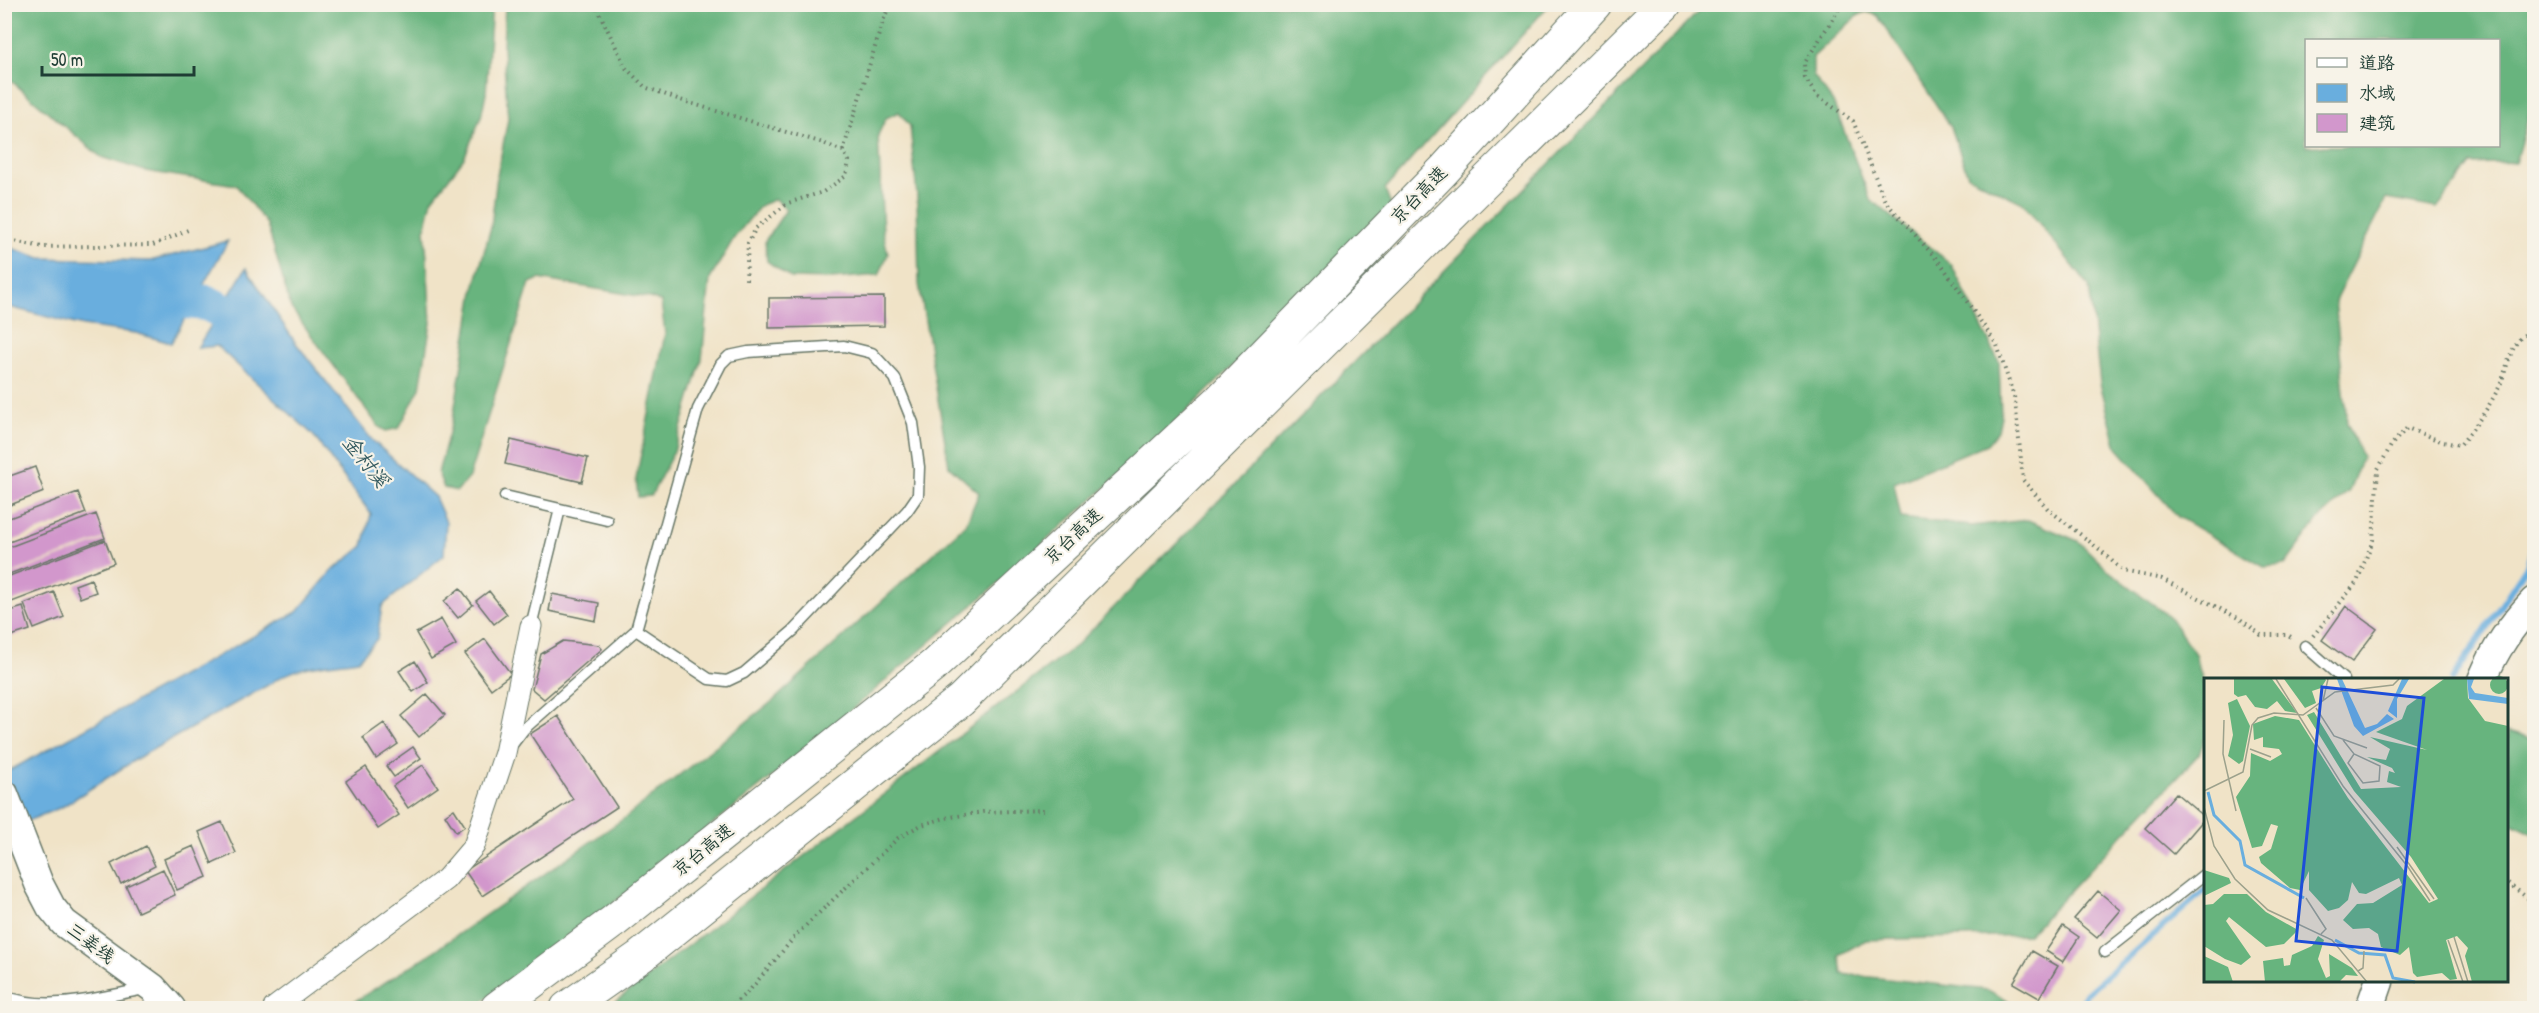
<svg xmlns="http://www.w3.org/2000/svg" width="2539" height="1013" viewBox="0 0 2539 1013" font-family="'Patrick Hand','LXGW WenKai TC',sans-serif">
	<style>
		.forest { fill: #67b47e; stroke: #437859; stroke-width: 1.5; fill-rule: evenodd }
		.water { fill: #69aede; stroke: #447689; stroke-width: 1.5 }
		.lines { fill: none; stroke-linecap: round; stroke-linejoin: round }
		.stream { stroke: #69aede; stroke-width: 6 }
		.river { stroke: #69aede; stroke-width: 36 }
		.building { fill: #d297cc }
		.service-casing { stroke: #687767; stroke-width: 13 }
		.minor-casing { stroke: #687767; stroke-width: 23 }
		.secondary-casing { stroke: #687767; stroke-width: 31 }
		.motorway-casing { stroke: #687767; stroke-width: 35 }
		.path { stroke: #687767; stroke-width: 4; stroke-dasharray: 1.5 4.5; stroke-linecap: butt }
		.service { stroke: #fff; stroke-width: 10 }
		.minor { stroke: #fff; stroke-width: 21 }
		.secondary { stroke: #fff; stroke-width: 28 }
		.motorway { stroke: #fff; stroke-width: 33 }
		.labels { text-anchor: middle; stroke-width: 4.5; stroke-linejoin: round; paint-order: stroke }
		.street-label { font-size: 18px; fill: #1f3d34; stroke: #f7f3e8 }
		.water-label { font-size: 20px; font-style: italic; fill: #32595e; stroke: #f7f3e8 }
		.inset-river { fill: none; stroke: #69aede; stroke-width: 3 }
		.inset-road { fill: none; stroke: #9ca18c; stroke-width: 1.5 }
		.view { fill: #1d4ed8; fill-opacity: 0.15; stroke: #1d4ed8; stroke-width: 3 }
		.inset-edge { fill: none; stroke: #1f3d34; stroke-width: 3 }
	</style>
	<rect width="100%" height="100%" fill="#f7f3e8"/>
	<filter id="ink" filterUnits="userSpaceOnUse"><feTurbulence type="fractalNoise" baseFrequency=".0167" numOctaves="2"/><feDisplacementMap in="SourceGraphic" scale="12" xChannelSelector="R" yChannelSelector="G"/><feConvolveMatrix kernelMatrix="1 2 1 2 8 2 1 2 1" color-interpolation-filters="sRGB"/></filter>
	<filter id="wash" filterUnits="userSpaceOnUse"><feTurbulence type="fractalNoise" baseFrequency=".008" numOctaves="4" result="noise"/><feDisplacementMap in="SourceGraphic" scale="24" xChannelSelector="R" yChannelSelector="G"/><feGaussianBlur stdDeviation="1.35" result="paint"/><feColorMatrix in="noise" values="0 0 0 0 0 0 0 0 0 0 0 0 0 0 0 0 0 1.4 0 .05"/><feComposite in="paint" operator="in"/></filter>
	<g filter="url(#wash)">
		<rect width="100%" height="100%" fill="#f0e3c7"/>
		<path class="forest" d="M5,4l487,1 -6,88 -5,24 -17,41 -32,42 -7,29 6,94 -11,65 -21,40 -13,3 -7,-4 -88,-119 -24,-84 -31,-39 -91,-14 -44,-14 -92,-78 -4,-8z
			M1706,4l828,1v94l-19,63 -44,2 -34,44 -51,-9 -51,102 12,122 15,34 -13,34 -31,29 -33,45 -21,2 -86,-50 -61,-69 -17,-65 -11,-97 -66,-83 -55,-27 -17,-49 -74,-112 -11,-3 -9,4 -44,41v18l20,27 37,97 81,65 48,98 2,54 -3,15 -11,13 -93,39 7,35 70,8 57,-6 50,21 31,30 60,45 26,38 11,38v44l-7,18 -171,181 -162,5 -27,15 3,19 146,16 32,18h-1413l470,-363zM2498,40v106h-192v-106z
			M505,5h1044l-164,184 8,21 -251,245 -147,131 -199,172 -175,139 -147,111h-130l80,-50 202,-141 148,-117 192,-176 13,-31 -30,-27 -30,-182 -2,-88 -7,-70 -11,-14 -13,6 -8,17 5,97 5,22 -9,21 -47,4 -41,-1 -24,-17 -2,-20 21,-31 -10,-11 -15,6 -27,33 -24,41 -8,80 -28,92 -23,45 -13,1 -2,-18 29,-145 -4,-32 -11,-4 -111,-19 -9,4 -61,194 -12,14 -13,-3 -6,-15 15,-55 22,-133 16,-58 6,-51 11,-57 -5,-71z
			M2508,732l26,8v94l-26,-12z"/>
		<path class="water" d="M228,241l-57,102 -35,-10 -53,-7 -78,-20v-60l36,12 109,3z
			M246,268l49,74 77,98 63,57 11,25 -2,33 -62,51 -5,33 -19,21c-36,6 -59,3 -90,25l-127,71 -79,51 -57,23v-57l292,-161 34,-40 32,-26 8,-32 -58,-79 -96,-89 -20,2z"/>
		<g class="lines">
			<path class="stream" d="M2452,680l75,-114 7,-23
				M2079,1008l7,-14 120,-105"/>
			<path class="river" d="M145,297l62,6 27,14 24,26"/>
		</g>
		<g id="blocks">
			<path class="building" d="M884,297v29l-115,2v-30z
				M511,440l77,18 -6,24 -77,-18z
				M35,467l9,25 -34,13 -6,-15v-12z
				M78,492l8,21 -82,31v-24z
				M96,514l9,24 -101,38v-27z
				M105,540l9,23 -110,42v-27z
				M91,579l5,13 -16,6 -5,-13z
				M460,588l13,17 -15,13 -14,-17z
				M489,591l18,23 -13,10 -18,-23z
				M54,592l10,25 -30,12 -10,-25z
				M552,594l47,9 -3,18 -47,-10z
				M2346,606l31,23 -25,33 -30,-22z
				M23,607l7,23 -19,6 -7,-23z
				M441,619l15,26 -25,14 -15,-26z
				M485,639l26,35 -20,15 -26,-35z
				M563,641l36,4 3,4 -58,50 -12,-10 9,-35z
				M415,661l13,21 -15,10 -14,-21z
				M427,694l18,21 -26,22 -18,-21z
				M558,716l59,91 -135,89 -17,-25 108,-72 -43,-65z
				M384,723l14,21 -22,15 -13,-21z
				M413,747l8,11 -27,19 -8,-11z
				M423,765l15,22 -30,21 -15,-22z
				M366,767l33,48 -21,14 -32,-48z
				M2176,793l29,25 -31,36 -29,-26z
				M454,809l11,17 -9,6 -11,-17z
				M222,822l14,31 -24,11 -13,-32z
				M146,846l9,20 -34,18 -10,-20z
				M194,846l13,31 -30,13 -13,-31z
				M163,869l12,26 -37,17 -12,-26z
				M2098,891l23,19 -24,28 -23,-19z
				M2063,926l16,11 -16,25 -17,-11z
				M2032,951l26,15 -19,32 -26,-15z"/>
		</g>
	</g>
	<g filter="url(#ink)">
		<use href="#blocks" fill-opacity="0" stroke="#687767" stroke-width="1.5"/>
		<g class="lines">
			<g class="service-casing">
				<path id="service" d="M505,496l102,24
					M531,626l29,-117
					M2305,646l39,34
					M511,746l13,-17 112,-99 62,-221 23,-45 8,-8 19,-4 96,-6 28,7 23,25 18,45 6,44 -1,28 -11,16 -114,120 -49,42 -17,8 -18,-2 -73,-49
					M2105,952l101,-79
					M4,996c45,17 95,1 141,-7"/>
			</g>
			<g class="minor-casing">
				<path id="minor" d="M274,1008l172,-129 28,-33 31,-93 26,-127"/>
			</g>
			<g class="secondary-casing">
				<path id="secondary" d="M2482,680c13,-31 29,-54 52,-79
					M4,794l35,90 12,23 13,16 89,65 18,20
					M2370,1008l9,-26"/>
			</g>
			<g class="motorway-casing">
				<path id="motorway" d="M497,1008l117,-87 319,-255 286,-265 225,-231 151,-166
					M567,1008l74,-52 320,-256 704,-696"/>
			</g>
			<path class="path" d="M593,4l5,6 28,58 19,19 35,13 143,43 20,8 6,10 -3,15 -23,16 -35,11 -32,25 -8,15 -2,37
				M1842,4l-38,60 1,14 11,17 37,26 32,80 56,63 56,81 18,55 8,80 25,29 51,40 24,22 39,8 78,40 21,16h27l6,4
				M843,151l40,-130 7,-17
				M4,239l38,8 111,-2 35,-15
				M2313,636l44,-54 16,-42 5,-71 14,-25 15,-16 36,14 17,3c14,-17 27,-35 37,-54 11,-18 12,-56 37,-60
				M2508,883l26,20
				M728,1008l21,-17 49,-58 100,-95 23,-13 24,-7 38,-6 61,-2"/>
			<use href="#service" class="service"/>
			<use href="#minor" class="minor"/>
			<use href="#secondary" class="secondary"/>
			<use href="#motorway" class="motorway"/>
		</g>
	</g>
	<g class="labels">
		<g class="street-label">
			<text transform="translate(1419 195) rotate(-46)" y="6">京台高速</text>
			<text transform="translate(1073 536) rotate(-43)" y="6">京台高速</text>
			<text transform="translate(703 850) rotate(-39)" y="6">京台高速</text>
			<text transform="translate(91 943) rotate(37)" y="6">三姜线</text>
		</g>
		<g class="water-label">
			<text transform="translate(366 461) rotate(51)" y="7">金村溪</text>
		</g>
	</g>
	<g transform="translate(2204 678)">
		<rect width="304" height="304" fill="#f0e3c7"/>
		<path d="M286 7a9 9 0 1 1 18 0a9 9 0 1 1-18 0ZM30,1h38l25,34 -12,-2 -8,-10 -10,8 -12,-2 -9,-12 -8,2 -4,-3zM80,1h41l1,1 -5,8 -9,3 4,12 -11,5zM240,1h23l1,19 17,23 23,5v256h-36l-7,-26 3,-8 -11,-12 -11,4 11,39 -7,1 -8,-7 -25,4 -4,-4 -4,-26 -9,8 -19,-8 -3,-13 -9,-6 -16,1 -10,-9 14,-16 16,-1 29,-18 -3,-7 -33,16 -7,-1 -7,-11 -4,18 -9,8 -11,3 -19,-21v-19l-9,19 -10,-2 -29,-25 -2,-6 12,-8 7,-23 -7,-2 -9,22 -10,2 -16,-51 14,-21 1,-23 19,8 12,-7 -3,-5 -16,-2v-10l-9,3 -1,-16 22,-8 24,4 49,78 81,105 9,-4 -27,-42 -57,-66 -47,-76 7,-3 47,77 40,-2 -14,-5 2,-11 6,2 -3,-5 -25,-11 19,3 4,-11 -20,-12 57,13 -51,-18 26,-13 5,-13zM33,21l13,27 -7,35 -4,3 -11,-8 5,-21 -5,-32zM0,192l25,8 2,5 -27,13zM20,216h23l19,18 32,18 -14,14 -18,3 -37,-30 -3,4 25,36 -10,8 -16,-6 -21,-13v-41l9,-1zM114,258l6,4 -6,19 8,19 4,-2 -1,-22 23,14 6,8 -12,-1 -7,7h-74l-2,-21 20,-3 1,8 6,-1 2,-10 20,-9zM0,278l24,11 5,15h-29z" fill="#67b47e"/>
		<path d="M133,1h5l23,49 12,-4 10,-10 7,5 -31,17 -9,-10zM198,1h7l-12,20v19l-9,-7zM263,1h7l-3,8 4,6 33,5v6l-39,-5z" fill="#69aede"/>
		<path class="inset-river" d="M4,114l6,23 26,26 5,24 59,33M131,262l24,13 26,2 8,23 22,4"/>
		<path class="inset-road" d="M72,1l67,107 65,81 22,34M119,23l5,-22M112,30l18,28 33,12M20,42l-1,34 13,57M139,62l11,14 26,12 -1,15 -16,2 -15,-20 6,-9M46,71l21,8M0,113l39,-19 9,-47 6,-7 16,-5 29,2 32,-23 58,-7 6,-6M0,129l10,39 21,33 33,31 64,30 35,42M193,169l37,52M102,220l20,31 -5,5M250,259l14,45M244,262l15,42M154,293l5,-3 1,-17"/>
		<path class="view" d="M118,9l102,11 -27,253 -101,-10z"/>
		<rect width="304" height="304" class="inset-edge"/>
	</g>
	<rect width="2539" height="1013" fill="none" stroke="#f7f3e8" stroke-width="24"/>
	<rect x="2305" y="39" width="195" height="108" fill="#f7f3e8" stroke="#a1aaa0" stroke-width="1.5"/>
	<rect x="2317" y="58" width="30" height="9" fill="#ffffff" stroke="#a1aaa0" stroke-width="1.5"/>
	<text x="2359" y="69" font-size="18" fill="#1f3d34">道路</text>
	<rect x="2317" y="84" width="30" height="18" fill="#69aede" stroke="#a1aaa0" stroke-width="1.5"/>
	<text x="2359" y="99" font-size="18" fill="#1f3d34">水域</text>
	<rect x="2317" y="114" width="30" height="18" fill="#d297cc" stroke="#a1aaa0" stroke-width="1.5"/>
	<text x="2359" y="129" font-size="18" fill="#1f3d34">建筑</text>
	<path d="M42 66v9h152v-9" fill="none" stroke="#1f3d34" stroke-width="3"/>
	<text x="51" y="66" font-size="18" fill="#1f3d34" stroke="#f7f3e8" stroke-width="4.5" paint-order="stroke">50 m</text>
</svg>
